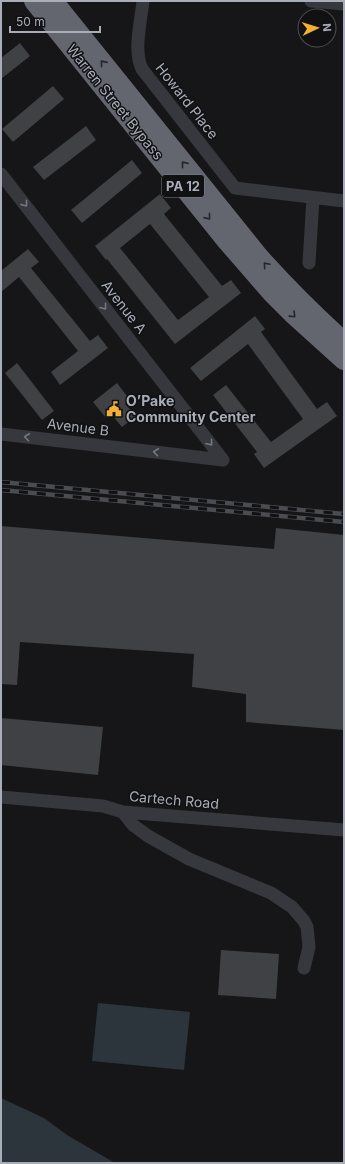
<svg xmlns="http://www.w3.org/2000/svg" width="345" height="1164" viewBox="0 0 345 1164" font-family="Inter,sans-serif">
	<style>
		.water { fill: #2c353c }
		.building { fill: #404145; fill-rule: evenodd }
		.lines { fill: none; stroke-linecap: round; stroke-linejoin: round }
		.minor { stroke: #37383d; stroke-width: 13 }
		.highway { stroke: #63666e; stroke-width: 20 }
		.rail-casing { stroke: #4a4c52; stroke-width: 4.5 }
		.rail { stroke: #111113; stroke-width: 3; stroke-dasharray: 9; stroke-linecap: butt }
		.oneway { stroke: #26262a }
		.oneway2 { stroke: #757881 }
		.labels { text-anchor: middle; stroke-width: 3; stroke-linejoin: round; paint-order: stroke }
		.shield { fill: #111113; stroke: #7b7e86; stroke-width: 1 }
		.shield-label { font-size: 13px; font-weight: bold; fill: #a8adb8 }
		.street-label { font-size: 14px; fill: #a8adb8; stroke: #111113 }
		.poi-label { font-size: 14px; font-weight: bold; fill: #a8adb8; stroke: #111113; text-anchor: start }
	</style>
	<rect width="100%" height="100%" fill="#161618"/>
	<path class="water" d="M98,1003l92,9 -6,58 -92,-9z
		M1,1098l43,20 23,17 48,28h-114z"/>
	<path class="building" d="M20,43l10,13 -29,23v-21z
		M53,86l11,13 -51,43 -11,-13z
		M86,126l10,14 -52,40 -11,-13z
		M132,160l10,13 -60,50 -11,-13z
		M160,194l11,14 -7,6 58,72 9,-6 10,13 -66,51 -68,-85 -1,1 -11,-14zM150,224l59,73 -31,23 -58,-72z
		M28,249l11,13 -8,6 59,73 8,-6 10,13 -48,37 -9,-13 27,-21 -59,-74 -18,15v-21z
		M255,316l10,13 -4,3 56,77 10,-7 10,14 -73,52 -10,-14 3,-2 -44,-57 13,-10 45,57 32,-23 -55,-75 -47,37 -11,-13z
		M17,363l37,48 -12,9 -37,-47z
		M117,383l13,17 -5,4 11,12 -14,11 -11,-13 -5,4 -13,-16z
		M1,526l273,23 2,-21 68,7v195l-98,-8v-28l-54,-7 2,-33 -174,-12 -3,43 -16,-1z
		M1,718l102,9 -5,48 -97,-10z
		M221,950l58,4 -3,45 -58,-4z"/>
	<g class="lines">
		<path class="minor" d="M143,1c-2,21 -10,49 -1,68l93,119 109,13
			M311,1l33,3
			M1,174l222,286
			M309,263l4,-65
			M1,434l222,26
			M1,797l102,9 20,6 221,18
			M123,812l10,13 15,11 41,23 82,34 21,14 12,14 3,6 2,20 -5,21"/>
		<path class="highway" d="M34,1l192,239 46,53 20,20 52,47
			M53,1l206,256c27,30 55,58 85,85"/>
		<g class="rail-casing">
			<path id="rail" d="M1,482l343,32
				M1,490l343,32"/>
		</g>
		<use href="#rail" class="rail"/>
	</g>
	<defs><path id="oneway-chevron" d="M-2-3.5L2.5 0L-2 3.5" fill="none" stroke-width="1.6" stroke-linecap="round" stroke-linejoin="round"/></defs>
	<g class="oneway">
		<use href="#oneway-chevron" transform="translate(103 63) rotate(-129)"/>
		<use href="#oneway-chevron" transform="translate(184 164) rotate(-129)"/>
		<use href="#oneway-chevron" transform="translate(208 217) rotate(51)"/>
		<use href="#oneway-chevron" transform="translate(266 265) rotate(-131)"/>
		<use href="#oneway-chevron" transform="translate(293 315) rotate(44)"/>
	</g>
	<g class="oneway2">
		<use href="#oneway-chevron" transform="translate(25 204) rotate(52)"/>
		<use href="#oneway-chevron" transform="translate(104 307) rotate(52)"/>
		<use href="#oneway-chevron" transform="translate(27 437) rotate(-173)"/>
		<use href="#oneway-chevron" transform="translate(210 443) rotate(52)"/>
		<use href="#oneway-chevron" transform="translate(156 452) rotate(-173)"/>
	</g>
	<defs>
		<g id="civic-bare" transform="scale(1.2)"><path d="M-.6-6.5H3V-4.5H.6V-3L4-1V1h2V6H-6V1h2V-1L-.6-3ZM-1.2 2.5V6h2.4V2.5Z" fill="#f2b134" stroke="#111113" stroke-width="2.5" paint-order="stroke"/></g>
	</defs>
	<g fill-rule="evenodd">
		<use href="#civic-bare" x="114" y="409"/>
	</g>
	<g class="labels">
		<rect class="shield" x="162" y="175" width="42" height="22" rx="3"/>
		<g class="shield-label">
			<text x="183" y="191">PA 12</text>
		</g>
		<g class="street-label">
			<text transform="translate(187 101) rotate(52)" y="5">Howard Place</text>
			<text transform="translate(115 102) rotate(51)" y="5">Warren Street Bypass</text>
			<text transform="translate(124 307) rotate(52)" y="5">Avenue A</text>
			<text transform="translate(78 427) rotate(7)" y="5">Avenue B</text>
			<text transform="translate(174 800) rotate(5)" y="5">Cartech Road</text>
		</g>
		<g class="poi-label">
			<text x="126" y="406">O’Pake<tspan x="126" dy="16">Community Center</tspan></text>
		</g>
	</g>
	<rect width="345" height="1164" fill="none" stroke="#a8adb8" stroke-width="4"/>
	<g transform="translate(317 28) rotate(86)"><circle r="19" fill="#111113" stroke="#4d4f55"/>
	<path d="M0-3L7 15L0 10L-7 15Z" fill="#f2b134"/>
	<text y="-6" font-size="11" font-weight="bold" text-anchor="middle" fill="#a8adb8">N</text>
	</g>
	<path d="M10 26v6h90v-6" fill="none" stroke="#a8adb8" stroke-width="2"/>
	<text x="16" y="26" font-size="12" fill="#a8adb8" stroke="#111113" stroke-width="3" paint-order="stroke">50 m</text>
</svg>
